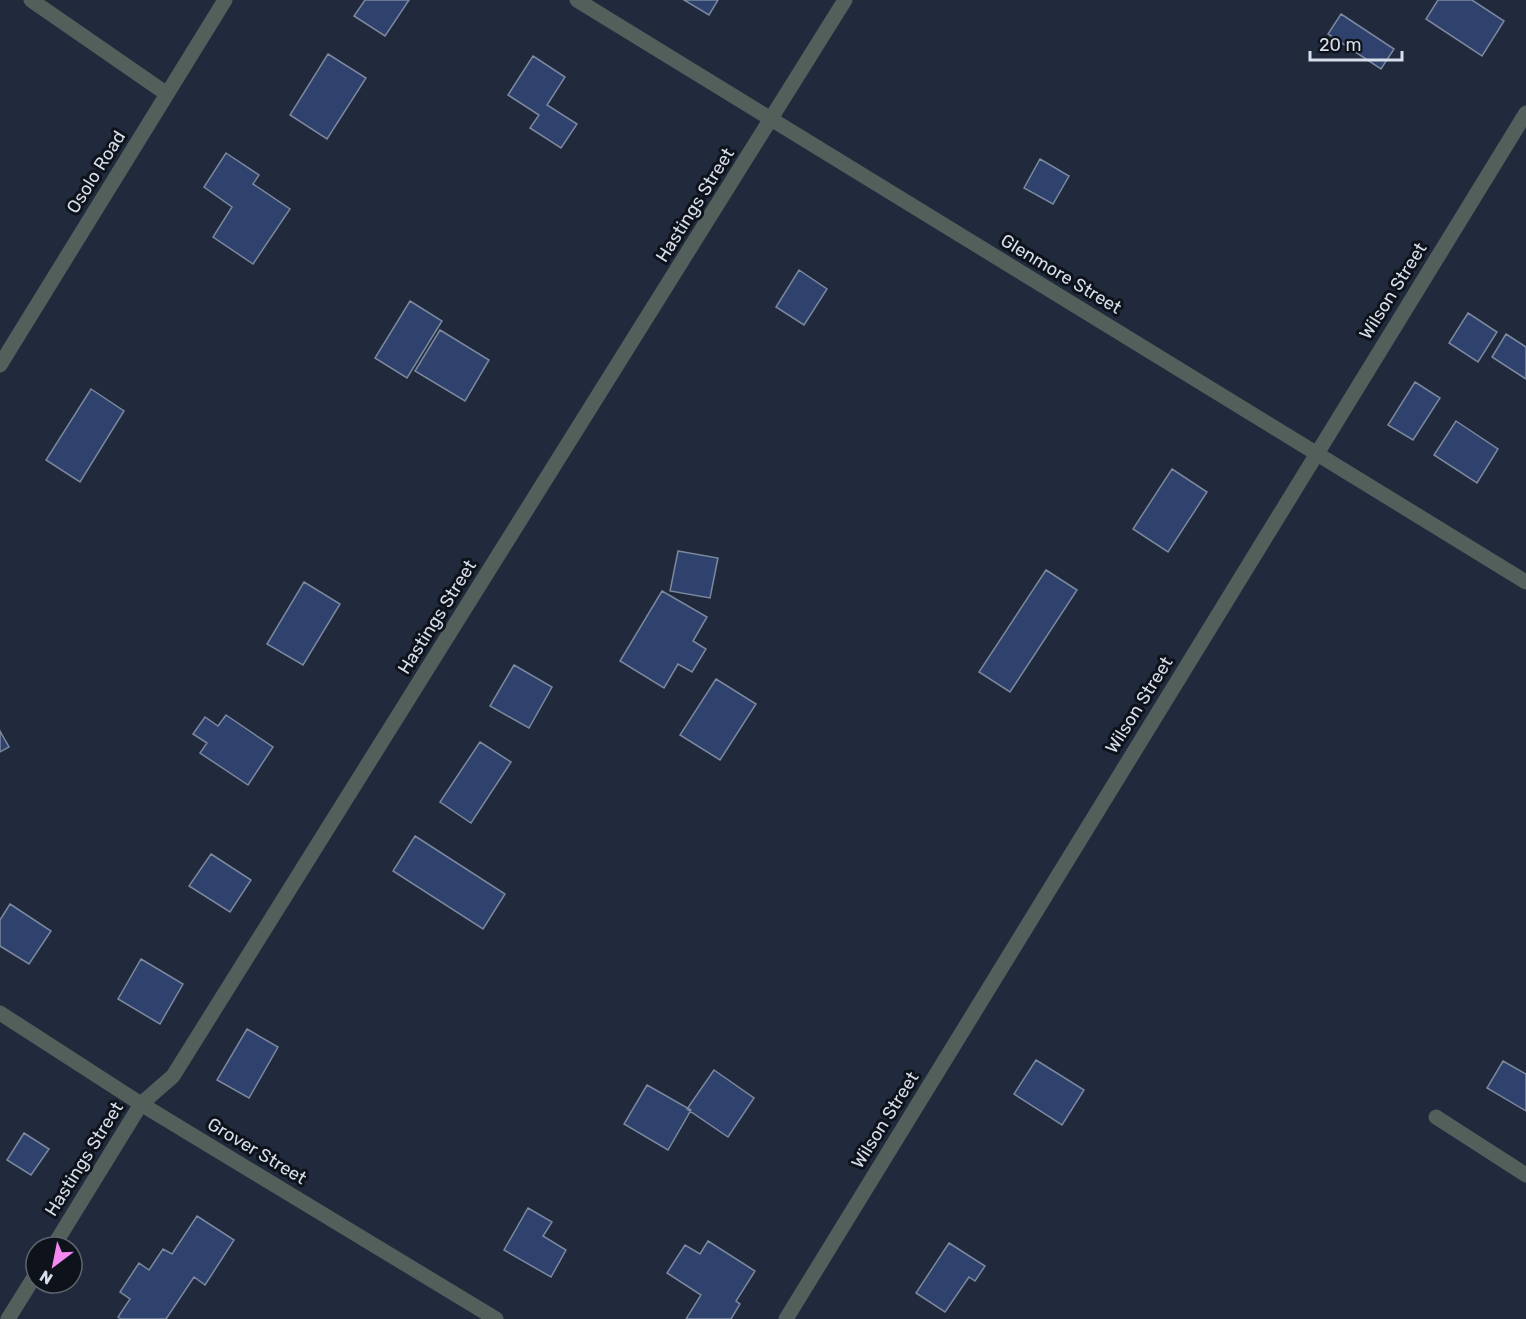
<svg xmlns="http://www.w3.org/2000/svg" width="1526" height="1319" viewBox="0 0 1526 1319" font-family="Rubik,sans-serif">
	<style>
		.building { fill: #2e426d; stroke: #7c889e; stroke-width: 1.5 }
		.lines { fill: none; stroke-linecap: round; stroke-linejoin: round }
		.minor { stroke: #525f5b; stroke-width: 15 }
		.labels { text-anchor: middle; stroke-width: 6; stroke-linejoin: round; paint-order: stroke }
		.street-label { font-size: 18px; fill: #d7ddea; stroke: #0e131b }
	</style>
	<rect width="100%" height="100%" fill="#202a3c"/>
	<path class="building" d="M365,0h44l-24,36 -31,-20z
		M684,0h34l-9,15z
		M1438,0h34l32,21 -22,35 -56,-37z
		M1341,14l53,35 -13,20 -53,-35z
		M328,54l38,24 -39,61 -37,-24z
		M533,56l32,21 -18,28 30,19 -16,24 -31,-20 9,-13 -31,-20z
		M226,153l33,22 -6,9 37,25 -37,55 -40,-27 19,-30 -28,-20z
		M1040,159l29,17 -16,28 -29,-16z
		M799,270l28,19 -23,36 -28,-18z
		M410,301l32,20 -35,57 -32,-20z
		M1468,313l29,19 -19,30 -29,-19z
		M440,330l49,30 -24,41 -50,-30z
		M1506,334l20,13v32l-34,-22z
		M1415,382l25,16 -27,42 -25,-15z
		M91,389l33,22 -44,71 -34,-22z
		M1456,421l42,28 -21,34 -43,-28z
		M1172,469l35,23 -39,60 -35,-23z
		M678,551l40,7 -8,40 -40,-7z
		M1046,570l31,20 -67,102 -31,-20z
		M304,582l36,22 -37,61 -36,-21z
		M662,591l45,26 -14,24 13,8 -14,23 -14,-8 -14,24 -44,-27z
		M514,665l38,22 -23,41 -39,-22z
		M716,679l40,25 -36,56 -40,-25z
		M226,715l47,32 -25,38 -48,-32 7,-10 -14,-9 12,-17 13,9z
		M0,731l9,16 -9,5z
		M480,742l31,20 -40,61 -31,-21z
		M415,836l90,58 -22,35 -90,-58z
		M211,854l40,26 -21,32 -41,-26z
		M10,904l41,27 -22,33 -29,-18v-26z
		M141,959l42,25 -23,40 -42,-25z
		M247,1029l31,18 -29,51 -32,-18z
		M1036,1060l48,30 -22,35 -48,-31z
		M1503,1061l23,13v37l-39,-23z
		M714,1070l40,28 -26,39 -41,-28z
		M647,1085l44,25 -23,40 -44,-26z
		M24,1133l25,16 -18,26 -24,-15z
		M528,1208l24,14 -9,14 23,14 -15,27 -47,-27z
		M197,1216l37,24 -29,45 -11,-8 -28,42h-45l-3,-2 12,-18 -10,-7 19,-29 10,7 14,-21 9,5z
		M708,1241l47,30 -19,30 4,3 -9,15h-45l15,-24 -34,-22 18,-28 15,9z
		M949,1243l36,23 -10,15 -6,-4 -24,35 -29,-19z"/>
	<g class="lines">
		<path class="minor" d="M31,0l136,94
			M577,0l949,582
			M0,365l225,-365
			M0,1013l141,91 355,215
			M1436,1117l90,58
			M53,1247l88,-143 32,-28 672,-1076
			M8,1319l28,-45
			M786,1319l740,-1206"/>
	</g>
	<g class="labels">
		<g class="street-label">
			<text transform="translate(96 172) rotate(-58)" y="6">Osolo Road</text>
			<text transform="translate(695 205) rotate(-58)" y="6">Hastings Street</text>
			<text transform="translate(1061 274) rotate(31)" y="6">Glenmore Street</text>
			<text transform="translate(1393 291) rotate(-58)" y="6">Wilson Street</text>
			<text transform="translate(437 617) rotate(-58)" y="6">Hastings Street</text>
			<text transform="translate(1139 705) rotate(-58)" y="6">Wilson Street</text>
			<text transform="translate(885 1120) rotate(-58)" y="6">Wilson Street</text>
			<text transform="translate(257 1151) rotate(31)" y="6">Grover Street</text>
			<text transform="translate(84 1159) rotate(-58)" y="6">Hastings Street</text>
		</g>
	</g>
	<g transform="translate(54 1265) rotate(212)"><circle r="28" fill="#0e131b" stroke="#5e646e" stroke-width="1.5"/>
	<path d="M0-4.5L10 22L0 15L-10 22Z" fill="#f389f1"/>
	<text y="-9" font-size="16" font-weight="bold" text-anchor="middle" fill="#d7ddea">N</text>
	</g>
	<path d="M1310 51v9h92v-9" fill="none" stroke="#d7ddea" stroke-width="3"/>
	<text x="1319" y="51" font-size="18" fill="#d7ddea" stroke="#0e131b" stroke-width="4.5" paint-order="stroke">20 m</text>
</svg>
